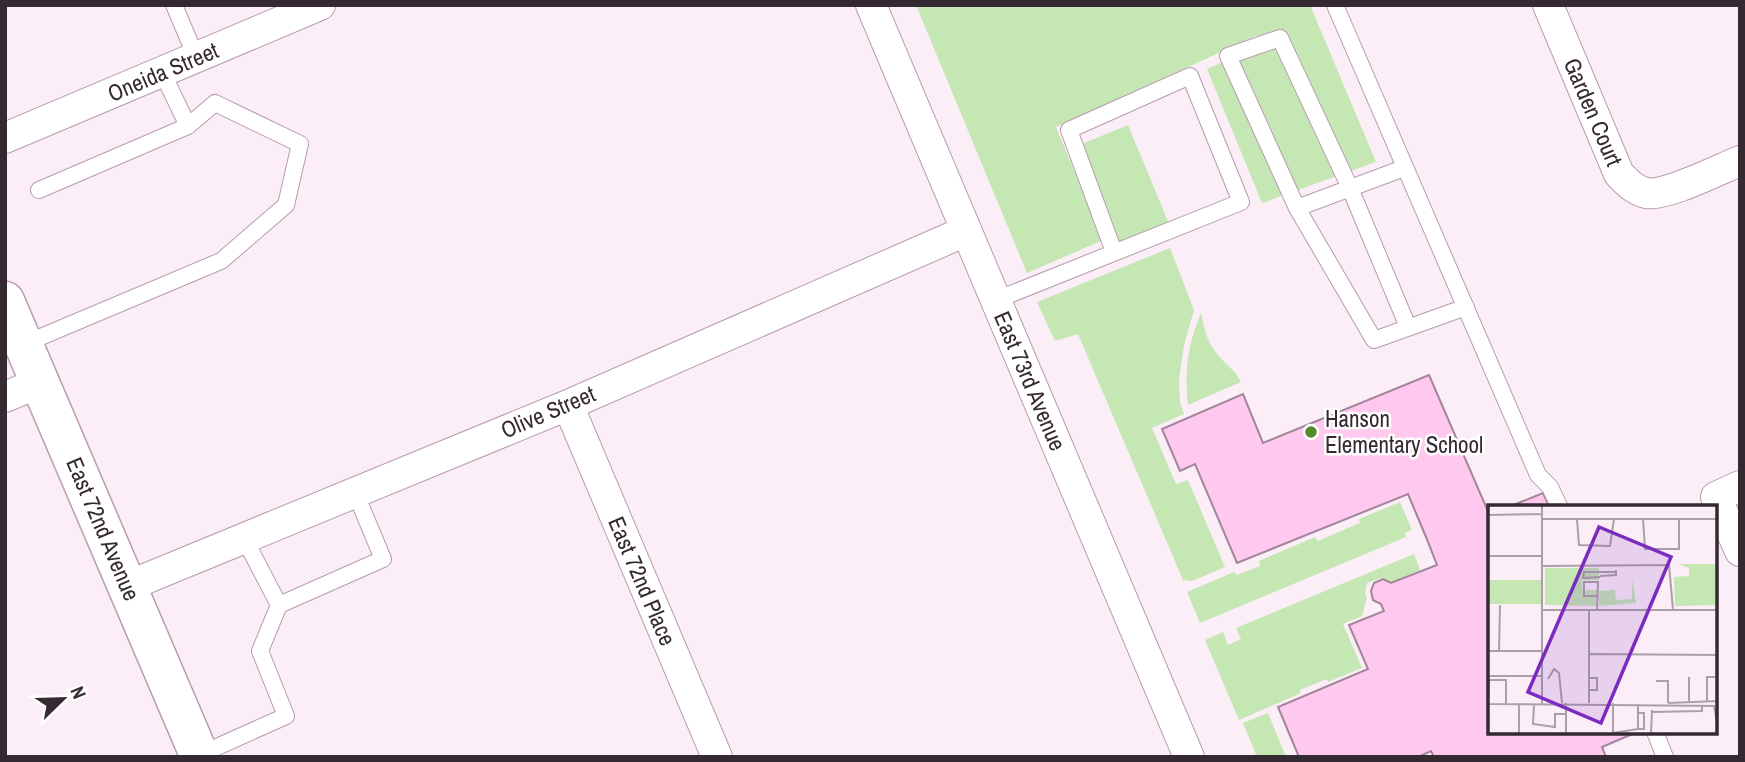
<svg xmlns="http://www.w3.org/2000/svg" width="1745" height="762" viewBox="0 0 1745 762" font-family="'Archivo Narrow',sans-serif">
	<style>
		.green { fill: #c5e7b3 }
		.building { fill: #ffc9ef; stroke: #a28599; stroke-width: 2 }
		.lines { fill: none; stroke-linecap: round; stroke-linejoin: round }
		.lane-casing { stroke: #b89baf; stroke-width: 18 }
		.street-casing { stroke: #b89baf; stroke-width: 32 }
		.secondary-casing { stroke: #b89baf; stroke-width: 41 }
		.lane { stroke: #fff; stroke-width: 16 }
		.street { stroke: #fff; stroke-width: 30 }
		.secondary { stroke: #fff; stroke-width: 38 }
		.poi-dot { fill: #528b28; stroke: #fff; stroke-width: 2.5 }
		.labels { text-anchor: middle; stroke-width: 5; stroke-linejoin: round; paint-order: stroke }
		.street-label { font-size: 23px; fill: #362a32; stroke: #fff }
		.poi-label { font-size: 23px; fill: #362a32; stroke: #fff; text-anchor: start }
		.inset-road { fill: none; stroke: #aca0a8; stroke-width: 2 }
		.view { fill: #7b2cbf; fill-opacity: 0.15; stroke: #7b2cbf; stroke-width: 3.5 }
		.inset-edge { fill: none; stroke: #362a32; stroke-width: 3.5 }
	</style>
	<rect width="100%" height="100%" fill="#fbeef7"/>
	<path class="green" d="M916,5h394l66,157 -114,41 -55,-134 53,-24 -4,-9 -200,91 47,113 -76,33z
		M1128,125l44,106 -53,23 -45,-107z
		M1170,248l24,62 -10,35 -5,35 1,22 4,12 -32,14 24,56 12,-4 37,87 -33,14 -9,-1 -105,-246 -23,7 -18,-39z
		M1201,313c3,13 5,27 14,38 8,12 20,18 26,31l-53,23c-4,-31 0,-63 13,-92z
		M1400,502l12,28 -7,3 1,4 -206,86 -13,-31 47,-20 3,3 23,-9 -1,-5 56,-24 3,4 42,-18 -1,-4z
		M1414,554l6,16 -28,12 -11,-4 -14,5 -2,11 2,3 -5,19 -19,8 19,44 -34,14 -1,-3 -27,11 1,3 -62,27 -34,-80 18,-8 5,13 13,-6 -5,-11z
		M1268,713l18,44h-29l-14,-34z"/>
	<path class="building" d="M1429,375l61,141v216h147l-35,15 4,10h-172l-3,-6 -13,6h-119l-21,-50 90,-38 -19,-44 35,-14 -3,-7 -8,-4 -2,-9 3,-8 9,-4 8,4 46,-18 -11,-28 -18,-43 -171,69 -42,-99 -15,7 -18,-42 81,-35 20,49z
		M1543,493l6,13h-38z"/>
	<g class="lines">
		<g class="lane-casing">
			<path id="lane" d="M174,5l22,52
				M1335,5l203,470 12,12 9,19
				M1404,168l-107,40 77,132 92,-33
				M39,190l149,-64 -26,-54
				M1297,208l-69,-152 52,-18 70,150 58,139
				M996,300l245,-98 -51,-126 -121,54 45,122
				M24,344l197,-83 65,-56 14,-61 -85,-41 -27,23
				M244,538l35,67 104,-46 -28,-67
				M1655,732l10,25
				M199,755l87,-39 -26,-65 19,-46"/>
		</g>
		<g class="street-casing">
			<path id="street" d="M871,5l318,752
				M1548,5l71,169c8,8 15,16 27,19 19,4 74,-24 94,-32
				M5,138l315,-133
				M5,397l36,-15
				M568,405l149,352
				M1740,486l-24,11 24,54
				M128,586l440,-181 398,-174"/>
		</g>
		<g class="secondary-casing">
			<path id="secondary" d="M5,301l195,456"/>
		</g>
		<use href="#lane" class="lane"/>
		<use href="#street" class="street"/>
		<use href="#secondary" class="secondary"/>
	</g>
	<circle class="poi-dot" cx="1311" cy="432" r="7"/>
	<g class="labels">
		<g class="street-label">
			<text transform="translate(163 72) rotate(-23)" y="8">Oneida Street</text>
			<text transform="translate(1593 112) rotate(67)" y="8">Garden Court</text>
			<text transform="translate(1030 381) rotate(67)" y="8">East 73rd Avenue</text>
			<text transform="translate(548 412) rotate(-23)" y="8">Olive Street</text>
			<text transform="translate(103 529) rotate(67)" y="8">East 72nd Avenue</text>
			<text transform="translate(642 581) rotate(67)" y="8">East 72nd Place</text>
		</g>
		<g class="poi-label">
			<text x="1325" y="427">Hanson<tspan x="1325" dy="26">Elementary School</tspan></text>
		</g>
	</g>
	<g transform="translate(1488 505)">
		<rect width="229" height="229" fill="#fbeef7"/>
		<path d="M190,59h39v41l-42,1 -1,-29 15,-1v-8zM57,63h54v12h-15l-2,-4 1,21 3,-7h12l-2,16 -51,-1zM144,74l4,24 -37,3v-15l16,-1 1,10 16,-1zM0,75h54v24h-54z" fill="#c5e7b3"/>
		<path class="inset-road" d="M0,10l54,-1M54,14h176M89,14l2,26 31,1 4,-27M155,14l2,30h34v-30M0,51h54M54,61l127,-1 4,45M112,71l16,-1v-5M112,72l-17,1 1,-6h32M54,105h176M109,105l1,-28h-14v14h13M0,146h54M11,146l1,-46M102,149l128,1M0,171h54M60,174l6,-10 5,4 3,30M168,176h12v22M101,185h8v-12h-8M201,196v-24M219,196v-24h11M101,198v-93M180,198l50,-2M0,199l1,-24h17v24M0,199l230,2M46,199l-1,20 22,3v-13h11M54,199v-199M150,199v9h6v16h-6v-16M226,201l4,21M164,207l50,-1v-5M125,228l25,-4M31,229v-30M78,229v-31M125,229v-31M163,229l1,-24"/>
		<path class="view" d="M111,22l72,30 -70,166 -73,-31z"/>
		<rect width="229" height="229" class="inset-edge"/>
	</g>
	<rect width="1745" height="762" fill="none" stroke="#362a32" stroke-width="14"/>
	<g transform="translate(63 699) rotate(67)" stroke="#ffffff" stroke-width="5" paint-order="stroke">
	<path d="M0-5L12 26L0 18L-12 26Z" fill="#362a32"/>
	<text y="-10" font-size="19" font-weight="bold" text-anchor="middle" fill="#362a32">N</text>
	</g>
</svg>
